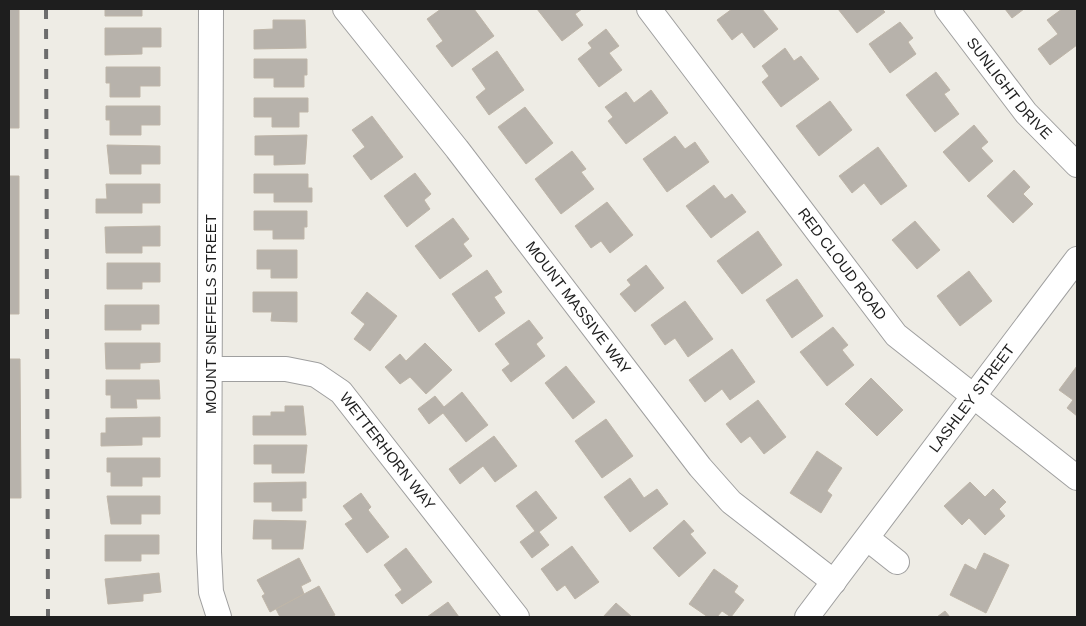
<svg xmlns="http://www.w3.org/2000/svg" width="1086" height="626" viewBox="0 0 1086 626" font-family="Arial,sans-serif">
	<style>
		.building { fill: #b7b2ab; stroke: #beb5a8 }
		.lines { fill: none; stroke-linecap: round; stroke-linejoin: round }
		.minor-casing { stroke: #9f9f9f; stroke-width: 26 }
		.minor { stroke: #fff; stroke-width: 24 }
		.rail { stroke: #6c6c6c; stroke-width: 4; stroke-dasharray: 10 10; stroke-linecap: butt }
		.labels { text-anchor: middle; stroke-width: 5; stroke-linejoin: round; paint-order: stroke }
		.street-label { font-size: 15px; fill: #1e1e1e; stroke: #fff }
	</style>
	<rect width="100%" height="100%" fill="#eeece5"/>
	<path class="building" d="M9,9h10v119h-10z
		M105,9h55h-18v7h-37z
		M441,9h33l20,27 -42,31 -16,-21 7,-5 -16,-22z
		M537,9h45l-7,5 8,11 -21,16z
		M732,9h30l16,20 -24,19 -12,-16 -10,8 -15,-20z
		M838,9h44l3,3 -28,21z
		M1005,9h19l-12,9z
		M1062,9h12l3,3v33l-27,20 -12,-16 20,-15 -11,-14z
		M273,20h32l1,28 -52,1v-19l19,-1z
		M900,22l13,16 -5,4 8,12 -26,19 -21,-29z
		M105,28h56v19h-19v7l-37,1z
		M606,29l13,17 -10,7 13,17 -23,17 -21,-28 14,-11 -4,-5z
		M785,48l9,13 7,-5 18,23 -38,28 -19,-25 7,-6 -7,-10z
		M497,51l27,39 -35,25 -13,-18 10,-8 -14,-20z
		M254,59h53v16h-3v12h-30v-9h-20z
		M106,67h54v19h-20v11h-30v-14h-4z
		M936,72l14,18 -6,4 15,20 -24,18 -29,-37z
		M651,90l17,23 -42,31 -18,-23 5,-4 -8,-10 21,-15 8,11z
		M254,98h54v14h-9v15h-27v-10h-18z
		M830,101l22,29 -33,26 -23,-30z
		M106,106h54v19h-19v10h-31v-15h-4z
		M525,107l28,36 -27,21 -28,-37z
		M372,116l31,41 -32,23 -18,-24 12,-9 -13,-17z
		M974,125l14,17 -7,6 12,13 -24,21 -26,-30z
		M307,135l-2,29 -31,1v-10h-19v-19z
		M675,136l10,13 10,-7 14,20 -42,30 -24,-33z
		M107,145l53,1v18h-19v10h-31z
		M878,147l29,39 -26,19 -17,-22 -12,10 -13,-17z
		M572,151l14,18 -5,3 13,17 -33,25 -26,-35z
		M1014,170l16,17 -7,7 10,10 -20,19 -26,-27z
		M415,173l16,21 -7,6 6,9 -23,18 -23,-31z
		M254,174h54v14h4v14h-38v-9h-20z
		M9,176h10v138h-10z
		M106,184h54v19h-18v10h-46v-14h11z
		M714,185l11,14 7,-5 14,18 -35,26 -25,-32z
		M607,202l26,33 -23,18 -9,-12 -10,7 -16,-22z
		M254,211h53v16h-3v12h-31v-9h-19z
		M453,218l16,21 -6,5 9,12 -32,23 -25,-33z
		M915,221l25,29 -23,19 -25,-29z
		M160,226v20h-18v7h-36l-1,-26z
		M758,231l24,34 -40,29 -25,-33z
		M257,250h40v28h-26v-9h-14z
		M107,263h53v19h-18v7h-35z
		M646,265l18,23 -29,24 -15,-18 11,-9 -4,-5z
		M487,270l15,22 -8,5 11,16 -26,19 -27,-38z
		M969,271l23,30 -32,25 -23,-30z
		M797,279l26,37 -31,22 -26,-38z
		M253,292h44v30l-26,-1 1,-9h-19z
		M367,292l30,24 -27,35 -16,-12 11,-15 -14,-11z
		M685,301l28,38 -25,18 -13,-19 -10,7 -14,-20z
		M105,305h54v19h-18v6h-36z
		M529,320l14,18 -7,6 9,12 -34,26 -9,-12 8,-6 -15,-20z
		M833,327l15,18 -6,5 12,15 -27,21 -27,-34z
		M105,343h55v19l-20,1v6h-34z
		M425,343l27,27 -26,24 -16,-17 -10,7 -15,-17 15,-13 6,7z
		M732,349l23,33 -25,18 -8,-11 -17,13 -16,-22z
		M9,359h11l1,139h-12z
		M566,366l29,36 -22,17 -28,-36z
		M1077,366v50l-10,-8 6,-8 -14,-10z
		M871,378l32,32 -26,26 -32,-32z
		M106,380h53l1,19h-24l1,9h-26v-13h-5z
		M462,392l26,33 -22,17 -23,-29 -14,11 -11,-15 17,-13 9,11z
		M758,400l28,37 -22,17 -14,-18 -9,7 -15,-19z
		M285,406h18l3,29h-53v-19h18v-4h14z
		M160,417v20h-18v8l-41,1v-13h5v-15z
		M606,419l27,37 -31,22 -27,-37z
		M494,436l23,30 -22,16 -12,-16 -23,18 -11,-15z
		M254,445h53l-3,28h-32v-9h-18z
		M817,451l25,17 -15,23 5,4 -11,18 -31,-20z
		M107,458h53v19h-18v9h-31v-14h-4z
		M630,478l14,20 13,-9 11,15 -38,28 -26,-35z
		M306,482v16h-4v13h-30v-9h-18v-19z
		M970,482l15,15 8,-8 13,13 -7,7 6,7 -20,19 -16,-17 -7,7 -18,-19z
		M536,491l21,27 -18,14 10,13 -17,13 -12,-16 15,-11 -19,-25z
		M361,493l10,14 -3,3 21,27 -22,16 -22,-29 8,-5 -10,-13z
		M107,496h53v18h-19v10h-30z
		M254,520l52,1 -3,28h-31v-10h-19z
		M684,520l10,11 -4,3 16,19 -27,24 -26,-29z
		M105,535h54v19h-18v7h-36z
		M572,546l27,36 -24,17 -10,-14 -8,6 -16,-22z
		M406,548l26,34 -30,22 -7,-9 7,-5 -18,-25z
		M984,553l25,12 -23,48 -36,-18 15,-31 11,6z
		M299,558l12,23 -10,5 3,8 -34,18 -8,-16 3,-2 -8,-14z
		M714,569l24,17 -4,6 10,8 -13,17 -9,-6 -5,6h-9l-19,-13z
		M159,573l2,19 -18,2v7l-35,3 -3,-25z
		M319,586l16,29 -4,2h-51l-4,-8z
		M448,602l11,15h-32z
		M616,603l16,14h-29z
		M945,611l5,6h-13z"/>
	<g class="lines">
		<g class="minor-casing">
			<g id="minor">
				<path d="M211,9l-2,543 2,40 8,25"/>
				<path id="s1" d="M345,9l112,140 243,318 31,35 103,80"/>
				<path id="s2" d="M649,9l247,326 181,143"/>
				<path id="s3" d="M947,9l79,104 51,52"/>
				<path id="s4" d="M211,369h75l30,6 25,17 176,225"/>
				<path d="M868,539l29,23"/>
				<path id="s5" d="M807,617l270,-358"/>
			</g>
		</g>
		<use href="#minor" class="minor"/>
		<path class="rail" d="M46,9l2,608"/>
	</g>
	<g class="labels">
		<g class="street-label">
			<text dy="5" stroke="none"><textPath href="#s3" startOffset="101">SUNLIGHT DRIVE</textPath></text>
			<text dy="5" stroke="none"><textPath href="#s2" startOffset="320">RED CLOUD ROAD</textPath></text>
			<text dy="5" stroke="none"><textPath href="#s1" startOffset="379">MOUNT MASSIVE WAY</textPath></text>
			<text transform="translate(211 314) rotate(-90)" y="5">MOUNT SNEFFELS STREET</text>
			<text dy="5" stroke="none"><textPath href="#s5" startOffset="274">LASHLEY STREET</textPath></text>
			<text dy="5" stroke="none"><textPath href="#s4" startOffset="211">WETTERHORN WAY</textPath></text>
		</g>
	</g>
	<rect width="1086" height="626" fill="none" stroke="#1e1e1e" stroke-width="20"/>
</svg>
